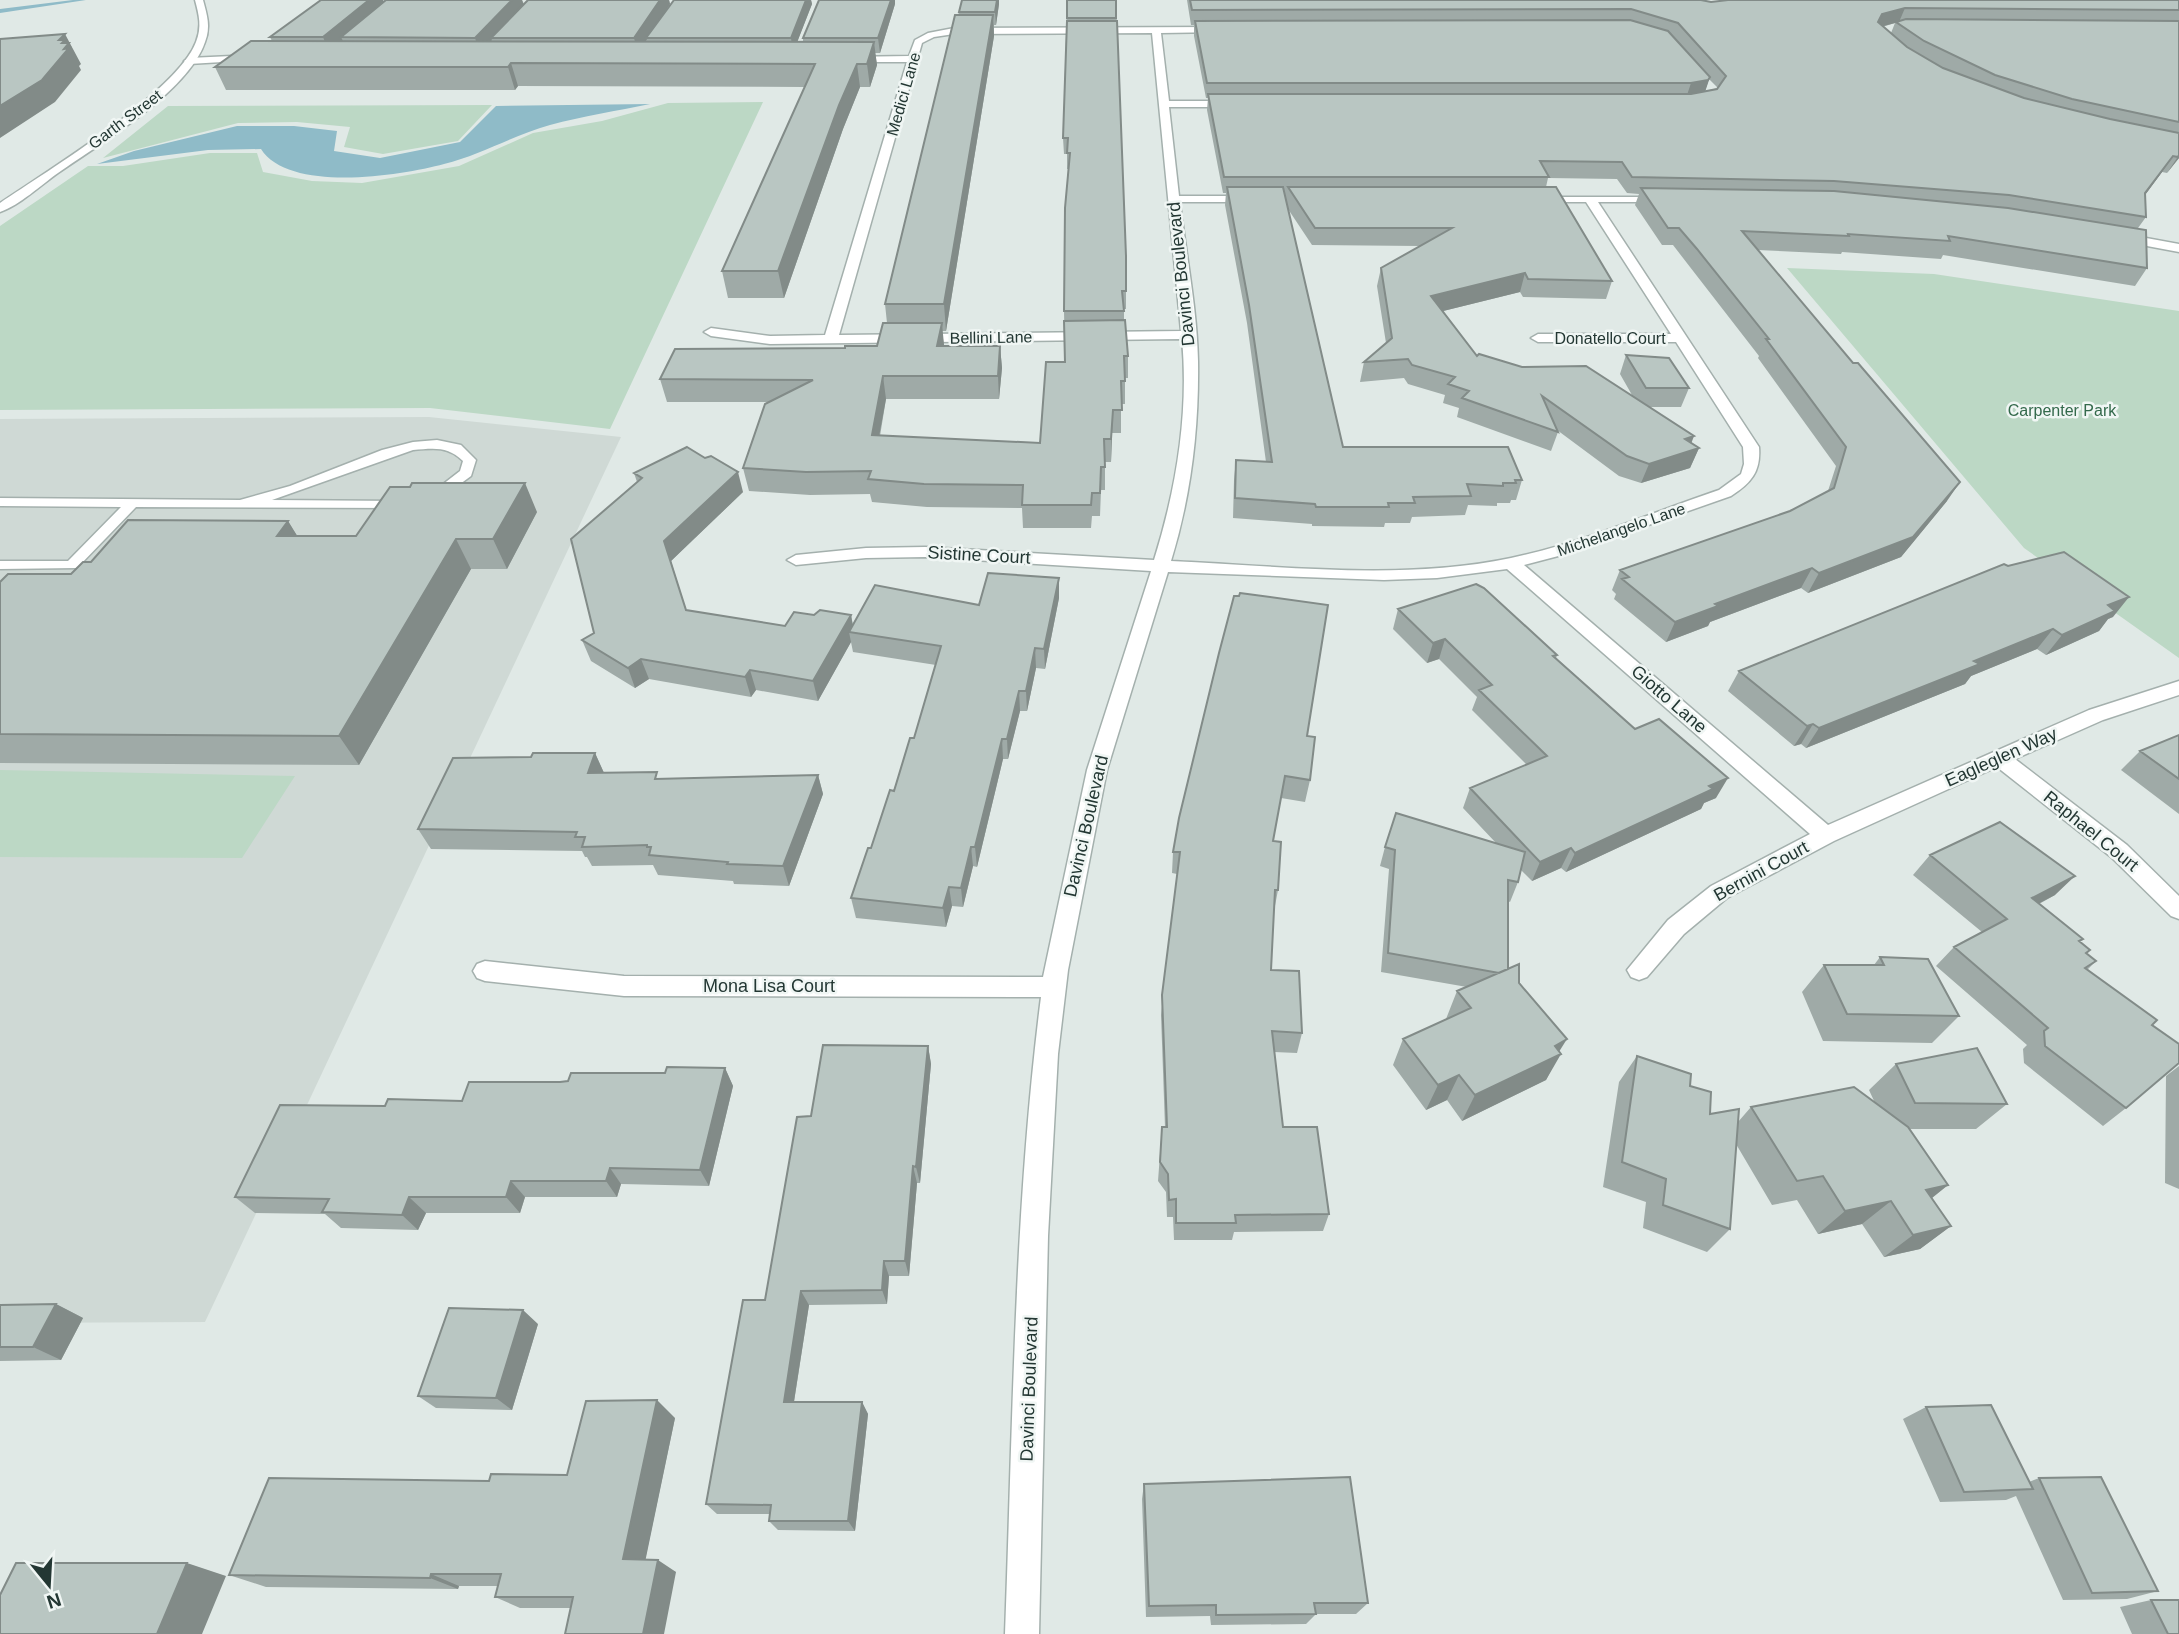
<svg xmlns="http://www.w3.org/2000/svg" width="2179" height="1634" viewBox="0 0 2179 1634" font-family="Helvetica,sans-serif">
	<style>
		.built { fill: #cfd9d5 }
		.green { fill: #bcd8c5 }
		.water { fill: #8fbbc8 }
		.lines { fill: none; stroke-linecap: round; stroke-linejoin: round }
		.stream { fill: #8fbbc8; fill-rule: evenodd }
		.service-casing { stroke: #a4b0ad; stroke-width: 3 }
		.minor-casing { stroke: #a4b0ad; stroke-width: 3 }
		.tertiary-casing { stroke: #a4b0ad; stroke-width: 3 }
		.service { fill: #fff; fill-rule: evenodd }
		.minor { fill: #fff; fill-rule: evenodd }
		.tertiary { fill: #fff; fill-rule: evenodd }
		.wall { fill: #9faaa7; fill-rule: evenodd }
		.shaded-wall { fill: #828b88 }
		.building { fill: #b9c6c2; stroke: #828b88; stroke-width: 2 }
		.labels { text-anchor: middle; stroke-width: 5; stroke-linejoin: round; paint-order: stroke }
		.far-street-label { font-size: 16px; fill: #233733; stroke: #f0f6f4 }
		.far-park-label { font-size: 16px; fill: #33694b; stroke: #f0f6f4 }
		.street-label { font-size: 18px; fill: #233733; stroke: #f0f6f4 }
	</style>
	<rect width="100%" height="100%" fill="#e0e9e6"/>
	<path class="built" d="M429,417l192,20 -416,885 -205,1v-904z"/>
	<path class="green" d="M763,102l-153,327 -180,-21 -430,2v-184l88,-60h35l87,-13h47l6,19 49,9 50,2 97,-17 74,-33 69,-12 66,-18z
		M492,105l-34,36 -75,13 -39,-7 6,-20 -53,-5 -59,1 -135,35 65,-52z
		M1787,268l147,6 245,37v347l-155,-110z
		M0,770l295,6 -53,82 -242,-1z"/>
	<path class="water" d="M650,104c-33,7 -67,12 -100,21 -36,10 -69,30 -106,39 -44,12 -155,29 -183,-15l-53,1 -111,14 37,-13 103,-25h57l43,5 -3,20 46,7 80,-16 36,-36z"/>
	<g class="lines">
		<path class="stream" d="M73,0h13l-86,13v-4z"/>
		<g class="service-casing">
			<path id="service" d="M437,440l24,5 15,15 -5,16 -30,22h-10l-2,-3 31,-24 3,-10c-15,-15 -29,-13 -50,-11l-141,50 127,1 7,4 -2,3 -268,-1 -59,61 -77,1v-8h68l53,-54 -121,-1v-8l240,2 50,-14 92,-36 31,-8z"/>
		</g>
		<g class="minor-casing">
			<path id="minor" d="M1220,27l3,1v4l-62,1 8,68h66l5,3 -5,3h-66l10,89h74l6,3 -6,3h-73c6,53 17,107 18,159 1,68 -7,135 -27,200 112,5 230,20 340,-3 71,-15 140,-45 208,-68l22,-16 3,-10 -1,-17 -67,-105h-138l-7,-4 7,-4h133l-85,-132h-49l-6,-3 2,-2h137l2,2 -6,3h-68l161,245c2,25 -8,36 -28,49l-165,58 -42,11 304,260 261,-115 90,-29v14l-76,25 -88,39 112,86 52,51v23l-8,-3 -60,-59 -114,-90 -163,74 -107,57 -43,36 -37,43 -8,3 -8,-3 -4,-7 41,-50 43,-34 99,-52 -303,-265 -70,9 -53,2 -216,-8 -61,198 -39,200 -10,84 -10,182 -9,398h-34c8,-212 9,-426 36,-637l-417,-1 -139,-15 -8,-3 -4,-7 4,-7 8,-3 139,15 419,1 44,-207 64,-199 -226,-14 -59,1 -70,7 -9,-5 9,-5 70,-7 59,-1 229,13c22,-70 35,-147 28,-221l-412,5 -59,-8 -7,-4 7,-4 59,8 55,-1 82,-273h-58l-5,-3 2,-2 63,-1 6,-16 13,-7 26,-5zM1152,33l29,298 -342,4 83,-292 12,-6 20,-3z
				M253,55l5,3 -2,2 -67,4 -5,-3 5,-3z
				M2119,233l60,11v8l-64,-12v-6z"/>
		</g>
		<g class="tertiary-casing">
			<path id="tertiary" d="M195,0h8c4,15 8,27 2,42 -17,50 -104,101 -147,131 -17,12 -38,32 -58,39v-9c47,-32 177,-111 196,-161 6,-15 3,-27 -1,-42z"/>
		</g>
		<use href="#service" class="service"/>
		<use href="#minor" class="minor"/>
		<use href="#tertiary" class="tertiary"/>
	</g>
	<path class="wall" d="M321,0h62l1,2 138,-2 2,4 4,-4h141l1,4 -9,14 13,-18h137l1,4 -15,38h6v-4l92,-34 -15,49h-5l2,12 -7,22h-10l-17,42 -59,169h-56l-6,-27 83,-184 -287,-1 -3,4h-289l-11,-23 57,-26 -2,-4z
		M962,0h37v4l-3,21h-2v11l-48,295h-4l2,15h56l2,22 -3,31h-113l-6,37 160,7 25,-81 -1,-51 4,-142h-1v-15h-3l-1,-16 4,-138h49l10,256v53h-2v12l4,35v22h-3v26h-4v29h-9l-1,29h-6v28h-4l-1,26h-8l-1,12h-68l-1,-20 -95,-1 -55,-5 -2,-8 -60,1 -61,-4 -6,-23 26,-66h-102l-7,-23 185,-31 32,-2 10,-23 -2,-19z
		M1187,0h514l10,2 468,-2v158l-12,15 -5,-1 -17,23 1,22 -8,11 9,40 -12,18 -192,-31 -2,4 -99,-7 -1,2 -83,-4 189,251 -46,56 -93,36 -7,-5 -91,34 -2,4 -42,16 -52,-43 2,-5 -4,-4 8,-20 170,-59 38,-20 8,-25 -78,-108 1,-2 -69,-89 -17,-22h-11l-27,-40 4,-11 -12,-1 -10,-14 -69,-1 -2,9 66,94 -6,18 -83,-2 -3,-5 -77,19 34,45 155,39 -12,-21 6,-19 63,33 -8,19h-31l41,36 8,5 -9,20 -49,15 -22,-7 -62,-46 1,2 -7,19 -94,-34 2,-9 -16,-5 2,-8 -37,-11 -4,-6 -44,4 4,-20 22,-19 -9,-57 4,-18 39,-22 -108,-1 -24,-36 55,238 179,33 -6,20h-5l-1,3h-13v3l-29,-1 -3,10 -53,2 -2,6h-25l-1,4 -72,-1v-2l-79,-6 1,-38 2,-20 30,2 -19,-139 -22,-118 1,-12h-3l-16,-83 1,-12h-2l-12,-62v-11h-3zM1895,23l-4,10 -9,-6zM1709,79l9,9 -13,3z
		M634,473l109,19 -72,69 15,49 99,16 29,-11h37l2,10 126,-20 80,-7 -14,71 -9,-1 -9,43h-7l-12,48h-5l-26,108 -4,-1 -10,41 -11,-1 -6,21 -90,-9 -5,-20 63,-160 22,-73 -83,-13 -2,-10 -33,59 -62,-11 -5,7 -102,-18 -14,9 -44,-27 -9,-21 12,-7 43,-151z
		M537,512l-30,57h-36l-112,196 -359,-2v-181l71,-8 20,-12 197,-41 9,15h59z
		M1398,609l159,46 -1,3 79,71 81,69 -12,5 -3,6 -135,63 -5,-4 -29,13 -11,-11 -3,12 -8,20 -2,-1v68l11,14 41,69 -14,28 -84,41 -15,-21 -21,10 -33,-45 10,-26 43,-20 11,-28 10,-4 -86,-15 8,-103 -9,-3 5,-19 111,-4 -33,-35 7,-20 57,-23 -55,-55 5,-13 -38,-38 -12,4 -34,-34z
		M2113,617l-5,2 -9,12 -53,24 -9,-6 -66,27 -6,8 -159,64 -5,-4 -7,2 -66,-55 11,-20z
		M2179,735v79l-58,-44 19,-19z
		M1307,736l3,44 -5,22 -24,-4 -8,43 5,49 -4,21 -3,59 31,63 -5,20 -23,-1 9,75 46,87 -6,17 -89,1 -2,8h-58l-1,-23h-6l-1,-25 -8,-11 4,-54h3l-4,-112 16,-141 -5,-1 1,-21z
		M595,753l9,20 55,6 159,-4 5,19 -34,92 -55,-2 -1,-3 -75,-6 -5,-10 -61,1 -5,-9h-2l-3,-6 -151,-2 -13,-20 113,-72z
		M1930,855l125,40 -16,9 51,46 -3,4 9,7 -9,9 65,55 -26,83 -23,18 -79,-63 -1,-14 4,-4 -91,-79 18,-19 28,-15 -69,-57z
		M1880,957l79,59 -27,27 -109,-2 -21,-49 22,-27h50z
		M928,1046l3,18 -11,119h-3l-8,93h-20l-2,28 -78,1 -15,97h68l6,12 -13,117 -77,-1 -9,-9 1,-7h-53l-11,-10 59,-204 46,-184z
		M1637,1056l53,30 20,28 28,8 13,-15 124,-4 -6,-13 27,-26 111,40 -31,25h-67l39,56 -16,13 19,28 -31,23 -36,8 -22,-33 -44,10 -21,-34 -25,5 -36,-61 -6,85 -23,23 -64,-24 3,-26 -43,-15 16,-105z
		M2179,1066v123l-14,-6 1,-107z
		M725,1068l8,18 -24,100 -88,-2 -4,13h-92l-5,16h-94l-8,17 -77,-2 -16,-14 -70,-1 -20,-16 150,-91 77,-5 203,-28z
		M56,1304l27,14 -22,42 -61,1v-56z
		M538,1324l-26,86 -76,-2 -18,-12z
		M1926,1407l103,75 10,-4 119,113 -31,8 -64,1 -47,-104 -10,4 -66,2 -37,-83z
		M675,1418l-30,142 31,12 -105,36h-51l-25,-11 3,-11h-39l-1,3 -192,-2 -37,-12 260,-94 78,-6z
		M1144,1484l224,119 -12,11h-40l-10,10 -95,1 -1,-9 -64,1 -4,-118z
		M2151,1600l28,34h-47l-12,-27z"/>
	<path class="shaded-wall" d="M369,0h14l2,5 -44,32 2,4 -14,11 -6,-15z
		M512,0h10l2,6 -33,32 1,2 -12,13 -5,-15z
		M660,0h9l1,4 -32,49 -4,-15z
		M806,0h5l1,4 -19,49 -2,-15z
		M891,0h4v4l-15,49 -2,-15z
		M997,0h2v4l-3,21 -1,-13z
		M1905,8l-6,14h-3l-1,1 -19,5 2,-6 4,-8z
		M993,15l1,21 -48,295 -2,-27z
		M65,34l16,30 -2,2 2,4 -26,32 -55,36v-32z
		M874,42l3,23 -7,22 -3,-23z
		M511,63l7,23 -3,4 -7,-23z
		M857,64l3,23 -17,42 -59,169 -6,-27 61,-166z
		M1710,77l-5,15 -19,6 5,-15z
		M2179,155v3l-12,15z
		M2173,156l-11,16 -28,38 11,-17z
		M1525,273l-5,19 -93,23 4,-19z
		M942,323l2,22 -4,23 -3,-22z
		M1000,346l2,22 -3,31 -1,-23z
		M883,376l3,23 -11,59 -3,-23z
		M1113,410l-1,23 -1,29v-23z
		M1694,436l-6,16 11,-4 -9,20 -49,15 8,-19 36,-25z
		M738,472l5,20 -72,69 -7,-20z
		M1960,482l-13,19 -46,56 -93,36 11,-20z
		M525,483l12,29 -30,57 -14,-30z
		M288,521l18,29 -29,-14z
		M456,539l15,30 -112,196 -20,-29z
		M1812,568l-11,20 -91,34 -2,4 -42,16 9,-20 40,-18z
		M1059,578v20l-14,71 -1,-20z
		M2129,597l-16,20 -5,2 -9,12 -53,24 16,-20 46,-30z
		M851,615l3,18 -5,-1 2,10 -33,59 -5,-20z
		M2053,629l-16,20 -66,27 -6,8 -159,64 13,-20 155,-67z
		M1445,639l-6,20 -12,4 6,-20z
		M1035,648l1,20 -9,43 -1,-20z
		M641,659l8,20 -14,9 -7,-20z
		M750,670l6,20 -5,7 -6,-20z
		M1019,691l1,20 -12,48 -1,-20z
		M1813,724l-12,20 -7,2 13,-20z
		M1002,739l1,20 -26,108 -2,-20z
		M595,753l9,20h-16z
		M818,775l5,19 -34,92 -6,-20z
		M1728,778l-12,20 -12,5 -3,6 -135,63 9,-19 134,-67z
		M971,847l2,19 -10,41 -2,-19z
		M1571,848l-10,20 -29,13 8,-19z
		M2075,876l-20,19 -42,22 19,-19z
		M949,887l3,19 -6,21 -3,-19z
		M1567,1039l-10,16 4,-1 -15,26 -84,41 13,-26 80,-49z
		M928,1046l3,18 -11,119 -4,-16z
		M725,1068l8,18 -24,100 -9,-16z
		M1459,1075l-12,25 -21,10 12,-25z
		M913,1166l4,17 -8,93 -4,-15z
		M610,1168l11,16 -4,13 -11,-16z
		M511,1181l14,16 -5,16 -14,-16z
		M1948,1185l-30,24 8,-19z
		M409,1197l17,16 -8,17 -16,-15z
		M1891,1201l-29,23 -44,10 27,-23z
		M1951,1226l-31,23 -36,8 29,-22z
		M884,1261l5,15 -2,28 -5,-14z
		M801,1291l8,14 -17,109 -8,-12z
		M56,1304l27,14 -22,42 -28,-13z
		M523,1310l15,14 -26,86 -16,-12z
		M657,1400l18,18 -32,154 -20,-13z
		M862,1402l6,12 -13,117 -7,-10z
		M658,1560l18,12 -12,62h-21z
		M187,1563l39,13 -24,58h-45z
		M431,1574l28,12 -1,3 -28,-11z"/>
	<path class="building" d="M321,0h48l-46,37h-53z
		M386,0h126l-37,38 -134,-1z
		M528,0h132l-26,38h-143z
		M674,0h132l-15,38h-145z
		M819,0h72l-13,38h-75z
		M962,0h35l-2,12h-36z
		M1067,0h49v18h-49z
		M1190,0h511l10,2 17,-2h451v10l-274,-2 -23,6 -4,8 29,25 36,21 81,30 86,21 69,14v22l-1,2 -5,-1 -28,37 1,24 -137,-22 -175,-14 -202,-4 -10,-15 -82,-1 9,16h-325l-16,-83h483l26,-5 9,-13 -48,-53 -47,-14 -439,1z
		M955,15h38l-49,289h-59z
		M1906,19l273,2v101l-107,-23 -77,-24 -71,-34 -28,-19z
		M1630,20l38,11 42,46 -2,3 -17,3h-484l-12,-62z
		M1067,21h50l9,235v35h-4l2,20h-60l1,-103 5,-55h-3l1,-15h-5z
		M65,34l-6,6h6l-3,3h7l-5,6 5,-1 -27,32 -42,26v-67z
		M251,41l623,1 -7,22h-10l-18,41 -61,166h-56l93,-207 -304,-1 -3,4h-293z
		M1227,187h56l60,260h165l14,33h-7l1,3h-13v3l-36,-2 4,12 -58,1 2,6h-27l1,4h-73l-1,-3 -80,-6 1,-38 36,2 -23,-157z
		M1288,187h268l56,94 -84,-2 -3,-6 -94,23 46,60 2,-2 43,13 64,-1 108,70 -9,3 14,9 -50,16 -22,-8 -85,-60 16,36 -96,-34 7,-7 -21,-7 7,-7 -43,-12 -4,-6 -44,3 28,-24 -11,-70 71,-40h-137z
		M1641,188l193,3 174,17 138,22 1,38 -199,-32 2,5 -102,-7 1,2 -107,-5 111,132h5l102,119 -47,55 -94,36 -7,-5 -97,36 3,2 -43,16 -53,-43 7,-2 -9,-7 170,-59 44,-23 12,-41 -80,-108h3l-72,-90 -18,-21h-11z
		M1125,320l3,36h-4l1,25h-4l1,29h-9l-2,29h-7l1,28h-4l-1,26h-8l-1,12h-69l1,-20 -99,-1 -56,-5 3,-8 -65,1 -63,-4 22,-64 48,-24 -153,-1 15,-30 170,-1v-2h32l6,-23h59l-5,23h63l-2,30h-115l-11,59 168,8 6,-81h19l-1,-41z
		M1626,355l43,3 20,30h-43z
		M687,447l18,11 6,-2 27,16 -74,69 22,69 99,16 9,-14 20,3 6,-5 31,5 -38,66 -63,-11 -5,7 -104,-18 -13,9 -46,-28 12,-7 -23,-94 71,-61 -8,-5z
		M412,483h113l-32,56h-37l-117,197 -339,-2v-152l8,-8h63l12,-12h8l37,-42 160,1 -11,15h79l34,-49h20z
		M2064,552l65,45 -21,8 7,6 -53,24 -9,-6 -79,32 6,3 -161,64 -6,-4 -6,2 -68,-55 265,-107 4,2z
		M988,573l71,5 -15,71 -9,-1 -9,43h-7l-12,48h-5l-27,108h-4l-10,41 -12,-1 -6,21 -92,-10 17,-50h3l19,-58 4,1 16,-53h4l27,-92 -92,-14 26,-47 104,20z
		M1476,584l8,4 73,67 -4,1 82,73 24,-10 69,59 -19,8 4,3 -138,64 -4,-5 -31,14 -70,-74 77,-32 -68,-66 13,-5 -47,-46 -12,4 -35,-34z
		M1240,593l88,12 -21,131 8,1 -5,43 -25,-4 -12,65 8,1 -3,48h-3l-4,80 28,1 3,62 -30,-2 11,96h34l12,87 -94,1 1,8h-60v-24l-7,1 -1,-26 -8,-12 2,-35h5l-5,-132 18,-143h-7l6,-34 40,-165 15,-57h5z
		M2179,735v44l-39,-28z
		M533,753h62l-7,20 69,-1 -2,7 163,-4 -35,91 -56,-2 1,-2 -79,-7 2,-8h-4v-2l-65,2 3,-10h-10l2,-5 -159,-3 35,-71 78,-1z
		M1396,813l129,39 -7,30 -10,-2v89l-9,4 -111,-20 7,-103 -10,-3z
		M2000,822l75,54 -43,22 51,41 -4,2 11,9 -4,3 10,8 -11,7 72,52 -5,5 27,19v19l-53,45 -81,-62 -1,-15 4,-3 -94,-81 53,-28 -77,-64z
		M1880,957l48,2 31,57 -112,-2 -23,-49h60z
		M1519,964v19l48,56 -12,7 6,8 -86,41 -16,-20 -21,10 -35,-46 68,-31 -14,-17z
		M823,1045l105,1 -12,121 -3,-1 -8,95h-21l-2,29 -81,1 -17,111h78l-14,119h-79l2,-16 -65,-1 37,-204h22l32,-183 14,-1z
		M1977,1048l30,56 -92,-1 -19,-39z
		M1637,1056l54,18 -1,12 21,6 -1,22 29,-5 -9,120 -67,-24 3,-26 -44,-17z
		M667,1067l58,1 -25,102 -90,-2 -4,13h-95l-5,16h-97l-7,18 -80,-3 7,-13 -94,-2 45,-92 105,1 3,-7 74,2 7,-19h91l8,-1 3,-8h94z
		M1854,1087l54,40 40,58 -22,5 25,36 -38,9 -22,-34 -46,10 -22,-35 -26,5 -46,-74z
		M56,1304l-23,43h-33v-42z
		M449,1308l74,2 -27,88 -78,-2z
		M657,1400l-34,159 35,1 -15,74h-78l8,-37h-78l6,-23h-70l-1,4 -201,-3 40,-97 220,3 2,-7 76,1 19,-74z
		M1991,1405l42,84 -69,3 -38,-85z
		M1350,1477l18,126h-54l2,11 -100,1v-10l-67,1 -5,-122z
		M2101,1477l57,114 -66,2 -53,-115z
		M16,1563h171l-30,71h-157v-39z
		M2151,1600h28v34h-11z"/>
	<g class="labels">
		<g class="far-street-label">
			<text transform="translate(903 94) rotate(-74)" y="6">Medici Lane</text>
			<text transform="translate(125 119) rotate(-37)" y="6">Garth Street</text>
			<text transform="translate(991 337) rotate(-1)" y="6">Bellini Lane</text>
			<text x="1610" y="344">Donatello Court</text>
			<text transform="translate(1621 529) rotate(-19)" y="6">Michelangelo Lane</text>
		</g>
		<g class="far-park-label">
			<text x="2062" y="416">Carpenter Park</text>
		</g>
		<g class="street-label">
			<text transform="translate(1181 274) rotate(-96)" y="6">Davinci Boulevard</text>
			<text transform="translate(979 555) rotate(3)" y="6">Sistine Court</text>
			<text transform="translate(1669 699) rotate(41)" y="6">Giotto Lane</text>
			<text transform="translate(2001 757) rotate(-24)" y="6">Eagleglen Way</text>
			<text transform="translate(1086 826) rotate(-77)" y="6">Davinci Boulevard</text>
			<text transform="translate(2091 831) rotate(39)" y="6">Raphael Court</text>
			<text transform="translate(1761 871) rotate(-29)" y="6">Bernini Court</text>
			<text x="769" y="992">Mona Lisa Court</text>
			<text transform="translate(1029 1389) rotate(-88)" y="6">Davinci Boulevard</text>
		</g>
	</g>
	<g transform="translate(49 1585) rotate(162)" stroke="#f0f6f4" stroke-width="5" paint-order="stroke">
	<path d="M0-5L12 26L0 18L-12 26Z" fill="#233733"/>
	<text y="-10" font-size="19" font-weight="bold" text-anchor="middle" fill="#233733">N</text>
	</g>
</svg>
